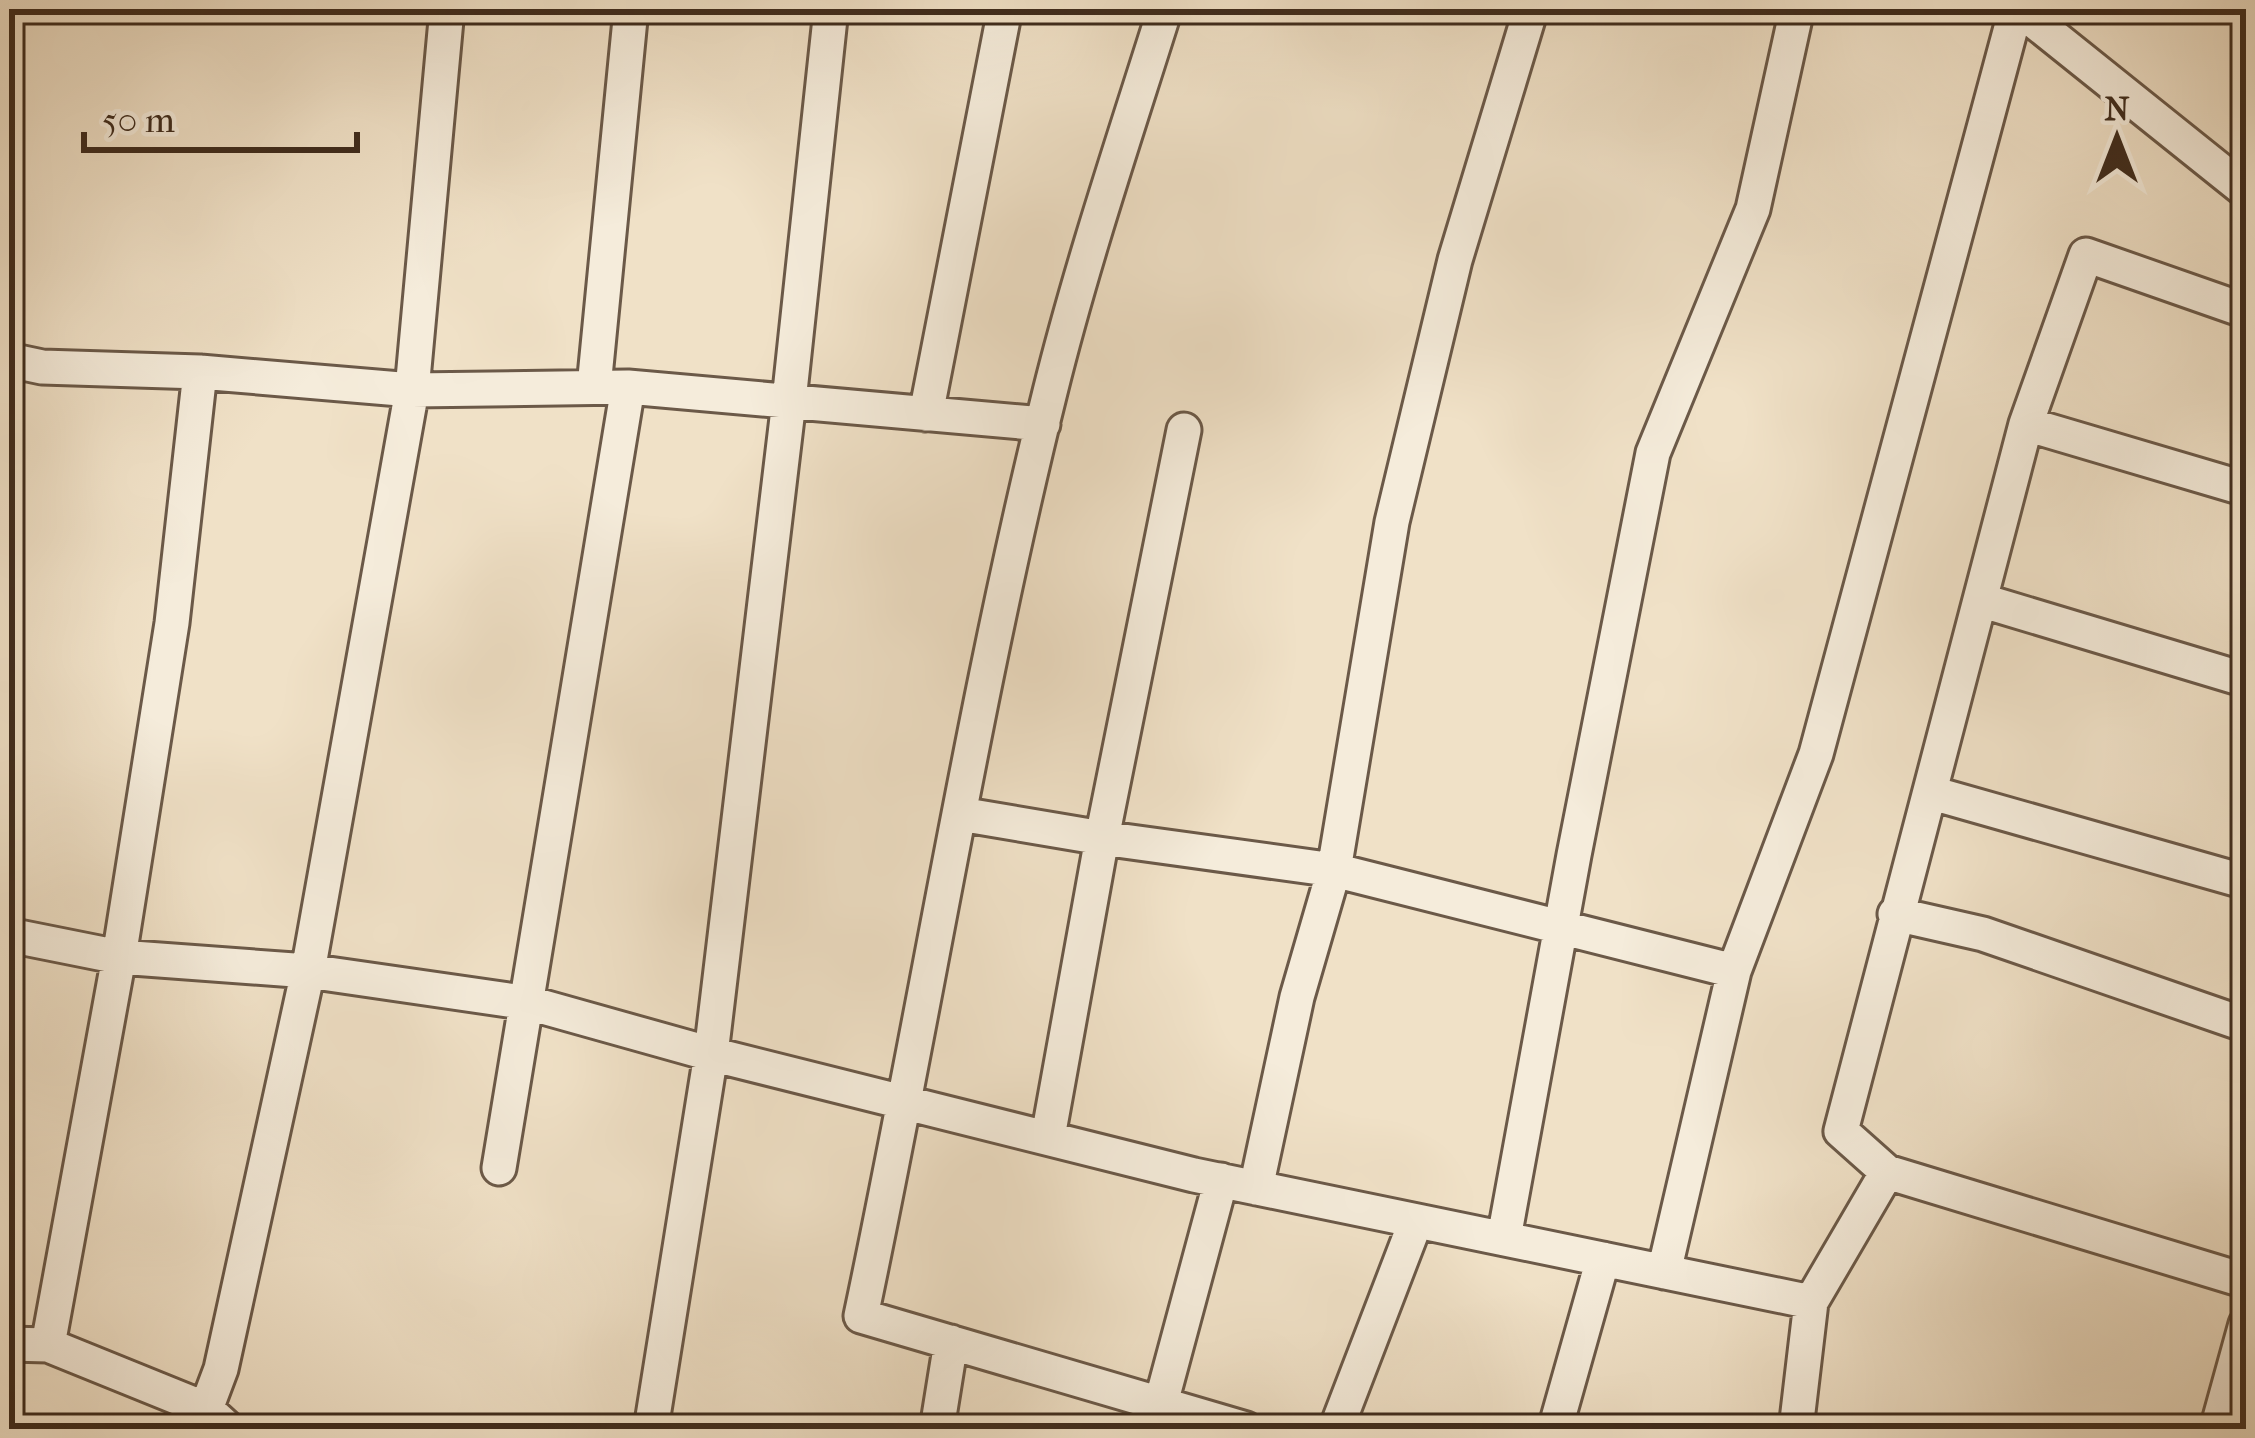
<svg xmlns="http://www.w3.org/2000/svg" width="2255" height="1438" viewBox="0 0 2255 1438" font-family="'IM FELL French Canon',serif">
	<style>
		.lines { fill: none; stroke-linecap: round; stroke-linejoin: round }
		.street-casing { stroke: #6b5948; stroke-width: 39 }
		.street { stroke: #f5ecdb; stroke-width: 33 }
	</style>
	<rect width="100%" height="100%" fill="#f0e1c7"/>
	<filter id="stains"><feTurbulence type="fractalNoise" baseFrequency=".00167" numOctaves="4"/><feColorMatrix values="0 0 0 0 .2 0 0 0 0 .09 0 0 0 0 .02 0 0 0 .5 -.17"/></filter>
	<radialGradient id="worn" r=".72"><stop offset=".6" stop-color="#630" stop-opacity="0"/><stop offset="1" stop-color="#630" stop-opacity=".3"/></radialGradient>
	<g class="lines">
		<g class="street-casing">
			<path id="street" d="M447,9l-35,381 216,-3
				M1165,9c-40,127 -83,254 -115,383 -76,305 -124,617 -189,924l385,113
				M2019,9l227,182
				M9,360l33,7 158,5 212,18 -104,581 -87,398 -15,40
				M594,387l37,-378
				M926,414l79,-405
				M2026,424l220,65
				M1980,600l266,80
				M1932,793l314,89
				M960,814l142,24 232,32 400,101
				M1895,914l88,20 263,91
				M9,935l110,22 189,14 221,32 182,51 483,121 617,127 76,-130 359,109
				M1048,1137l54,-299 82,-408
				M499,1168l129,-781 415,37
				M1887,1172l-46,-41 185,-707 60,-169 160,56
				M1256,1188l41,-191 37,-127 58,-348 63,-262 76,-251
				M1504,1238l70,-383 79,-402 100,-244 44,-200
				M1664,1272l70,-301 82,-217 200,-745
				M9,1344l39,1 158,64 22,20
				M48,1345l71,-388 53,-334 28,-251
				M651,1429l60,-375 78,-653 42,-392
				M937,1429l14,-87
				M1154,1429l67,-249
				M1336,1429l80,-208
				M1555,1429l48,-170
				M1796,1429l15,-127
				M2217,1429l29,-105"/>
		</g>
		<use href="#street" class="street"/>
	</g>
	<rect width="2255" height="1438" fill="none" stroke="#f0e1c7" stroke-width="48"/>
	<rect x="12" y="12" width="2231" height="1414" fill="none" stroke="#3f2c1d" stroke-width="6"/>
	<rect x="24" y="24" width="2207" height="1390" fill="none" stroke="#3f2c1d" stroke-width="3"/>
	<g transform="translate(2117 138)" stroke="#f5ecdb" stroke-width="9" paint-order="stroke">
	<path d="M0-9L21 45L0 30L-21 45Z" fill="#3f2c1d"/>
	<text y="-18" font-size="33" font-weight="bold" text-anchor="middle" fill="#3f2c1d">N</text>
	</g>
	<path d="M84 132v18h273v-18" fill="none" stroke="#3f2c1d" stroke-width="6"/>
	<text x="102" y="132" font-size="36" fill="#3f2c1d" stroke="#f5ecdb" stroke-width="9" paint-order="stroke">50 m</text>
	<rect width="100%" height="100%" filter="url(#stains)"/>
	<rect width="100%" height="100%" fill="url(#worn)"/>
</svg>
